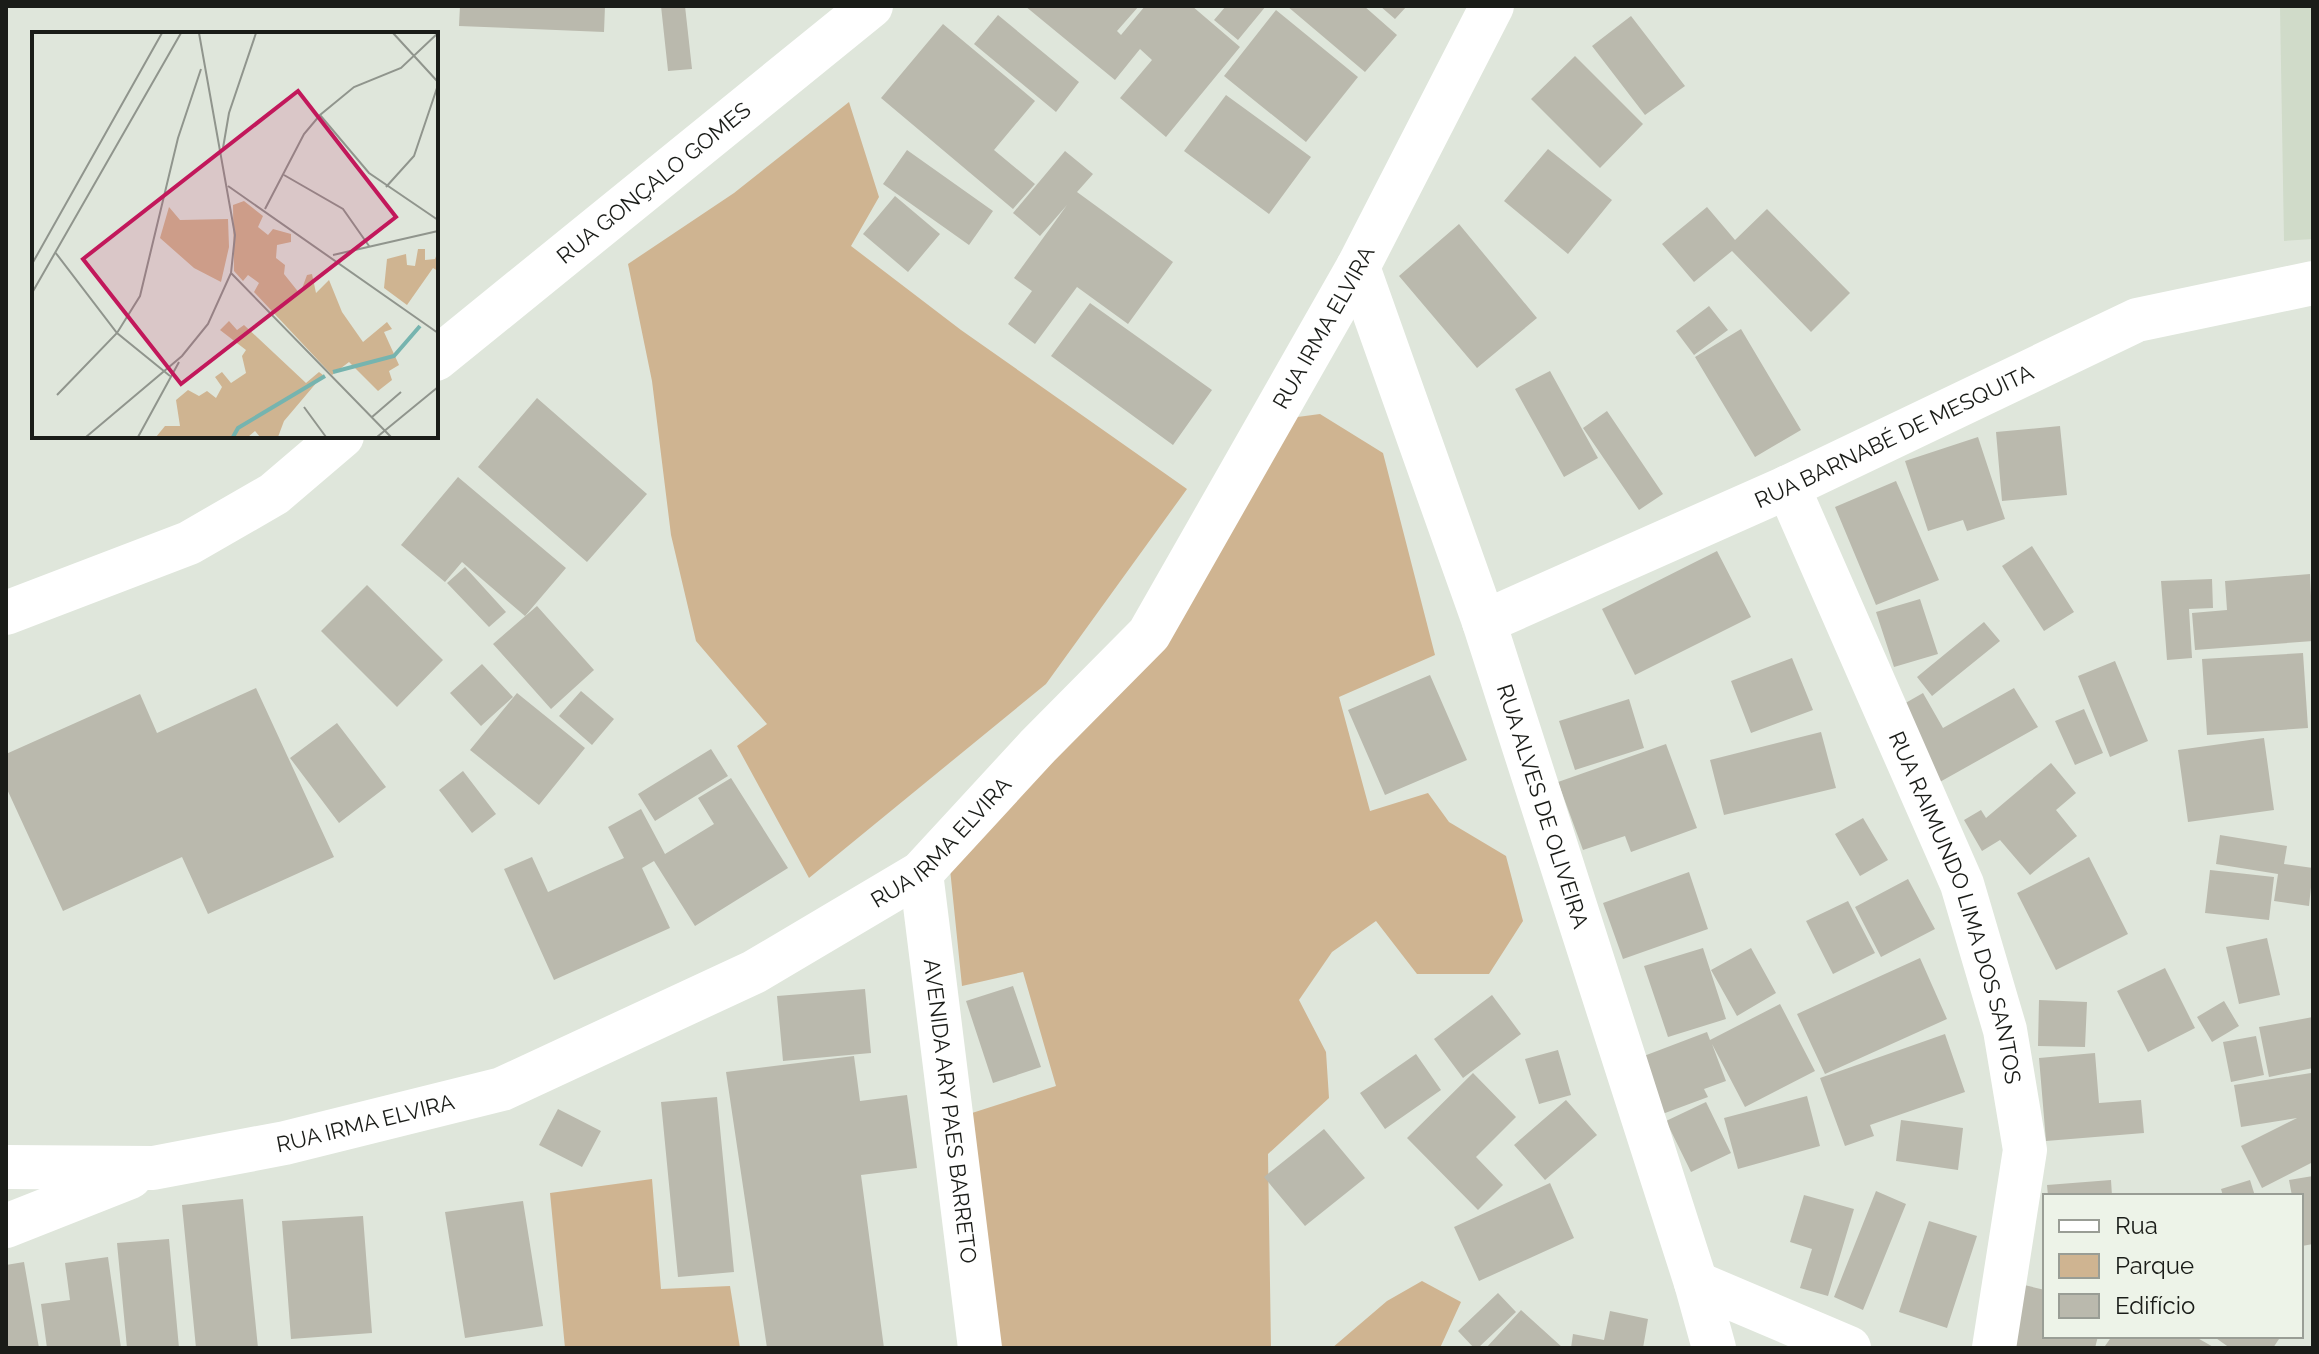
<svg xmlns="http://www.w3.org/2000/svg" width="2319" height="1354" viewBox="0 0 2319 1354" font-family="Raleway,sans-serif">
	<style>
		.built { fill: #d0dbc9 }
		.green { fill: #cfb491 }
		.building { fill: #bab9ad }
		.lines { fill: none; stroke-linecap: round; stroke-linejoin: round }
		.street { stroke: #fff; stroke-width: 44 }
		.labels { text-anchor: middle; stroke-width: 6; stroke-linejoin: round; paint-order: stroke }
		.street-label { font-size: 22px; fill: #1a1c18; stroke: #edf3e8 }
		.inset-river { fill: none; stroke: #76b4af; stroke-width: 4 }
		.inset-road { fill: none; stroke: #90958d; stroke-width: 2 }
		.view { fill: #c2185b; fill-opacity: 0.15; stroke: #c2185b; stroke-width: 4 }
		.inset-edge { fill: none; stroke: #1a1c18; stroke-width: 4 }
	</style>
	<rect width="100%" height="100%" fill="#dfe6db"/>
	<path class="built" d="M2280,6h33v233l-29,2z"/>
	<path class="green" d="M849,102l30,95 -28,49 110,84 226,159 -141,195 -237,194 -72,-132 30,-22 -71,-83 -25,-106 -19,-154 -24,-117 106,-71z
		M1320,414l63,39 52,202 -96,42 31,114 58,-18 21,29 57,34 17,65 -34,53h-72l-41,-53 -44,31 -33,48 27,52 3,46 -61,56 3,194h-274l-25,-235 84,-27 -33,-114 -61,14 -12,-117 340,-451z
		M652,1179l9,110 69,-3 10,62h-175l-15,-155z
		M1422,1281l39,21 -21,46h-108l55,-47z"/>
	<path class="building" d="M460,6h145l-1,26 -145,-6z
		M661,6h24l7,63 -24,2z
		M1025,6h114l-22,25 4,4 24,-29h47l48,41 -74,90 -46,-39 32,-38 -12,-11 -25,31z
		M1226,6h40l-28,34 -24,-20z
		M1287,6h77l33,29 -32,37z
		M1380,6h27l-12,13z
		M1276,10l82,67 -52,65 -82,-66z
		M998,15l81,67 -23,30 -82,-68z
		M1631,16l54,70 -40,29 -53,-69z
		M943,24l92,77 -41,49 41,34 -22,25 -132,-111z
		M1575,56l68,68 -43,44 -69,-69z
		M1226,95l85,62 -42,57 -85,-63z
		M1548,149l64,51 -44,54 -64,-53z
		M907,150l86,61 -24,34 -86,-61z
		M1065,151l28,23 -16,18 96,70 -45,62 -51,-37 -42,57 -27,-20 24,-33 -18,-13 53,-73 -27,31 -27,-23z
		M895,196l45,38 -32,38 -45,-38z
		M1707,207l28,33 32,-31 83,84 -39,39 -79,-81 -38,31 -32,-38z
		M1459,224l78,94 -60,50 -78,-92z
		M1090,303l122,87 -39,55 -122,-89z
		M1709,306l19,24 -34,25 -18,-24z
		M1741,329l60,101 -46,27 -60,-100z
		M1550,371l48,87 -34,19 -49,-88z
		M537,398l110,96 -60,68 -109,-95z
		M1607,411l56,83 -24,16 -56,-82z
		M2060,426l7,69 -65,6 -6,-69z
		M1978,437l27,82 -38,12 -4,-11 -35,11 -23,-70z
		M458,477l108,91 -41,48 -63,-54 -17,20 -44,-37z
		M1896,481l43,99 -63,25 -41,-98z
		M2032,546l42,66 -30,19 -42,-65z
		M1717,551l34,66 -116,58 -33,-66z
		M465,567l41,45 -17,15 -42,-44z
		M2310,574l3,67 -118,9 -3,-37 35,-3 -2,-29z
		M2212,579l1,29 -24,1 3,49 -25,2 -6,-79z
		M367,585l76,75 -46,47 -76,-76z
		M1920,599l18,55 -44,13 -18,-55z
		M537,606l57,64 -43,39 -58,-65z
		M1984,622l16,19 -68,55 -15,-19z
		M2303,653l5,75 -101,7 -5,-76z
		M1792,658l21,52 -62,23 -20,-52z
		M2115,661l33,80 -38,16 -32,-81z
		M482,664l31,33 -32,29 -31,-33z
		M1430,675l37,85 -82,35 -37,-85z
		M256,688l78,169 -126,57 -26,-57 -119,54 -57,-124v-33l134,-60 17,39z
		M2014,688l24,39 -100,56 -43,-74 28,-16 20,35z
		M581,691l33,28 -22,26 -33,-29z
		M517,693l68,55 -46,57 -69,-55z
		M1629,699l15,49 -69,22 -16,-49z
		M2084,709l19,44 -28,12 -20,-44z
		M337,723l49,64 -47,36 -49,-65z
		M1821,732l15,56 -112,27 -14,-55z
		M2264,738l10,72 -86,12 -10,-72z
		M1666,744l31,84 -66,24 -6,-16 -42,14 -25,-68z
		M711,749l17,27 -73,45 -17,-27z
		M2051,763l25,30 -20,17 21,26 -47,39 -30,-35 -18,11 -18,-31 17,-10 5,8z
		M463,771l33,43 -24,19 -33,-43z
		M731,778l57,90 -93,58 -41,-65 -12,7 28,60 -116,52 -50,-111 28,-12 16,35 76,-34 -16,-31 33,-18 24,45 49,-30 -16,-26z
		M1863,818l25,42 -28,16 -25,-42z
		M2220,835l67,11 -3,18 29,4 -4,38 -35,-5 4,-27 -62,-10z
		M2089,857l39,77 -72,36 -39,-77z
		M2210,870l64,7 -5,43 -64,-7z
		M1689,872l19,57 -85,30 -20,-56z
		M1908,879l27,50 -54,28 -26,-50z
		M1848,901l27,52 -42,21 -27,-53z
		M2267,938l13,57 -41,9 -13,-57z
		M1703,948l23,71 -58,18 -24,-71z
		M1751,948l25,45 -39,23 -26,-46z
		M1920,958l27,61 -122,55 -28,-60z
		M2165,968l30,60 -47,24 -31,-61z
		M1013,986l28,81 -48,16 -27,-82z
		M865,989l6,64 -88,8 -6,-65z
		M1492,995l29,39 -58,44 -29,-39z
		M2039,1000l48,2 -2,45 -47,-1z
		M2224,1001l15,25 -27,16 -15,-25z
		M1780,1004l35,67 -70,36 -33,-63 14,37 -22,8 4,8 -51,19 -21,-57 71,-27 3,8z
		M2313,1017v51l-44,9 -10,-50z
		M1945,1034l20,58 -95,33 4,11 -29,10 -25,-68z
		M2256,1036l8,39 -33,7 -8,-40z
		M1558,1050l13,45 -32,9 -14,-45z
		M2095,1053l4,50 42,-3 3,33 -98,8 -7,-83z
		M1416,1054l25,36 -56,39 -25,-36z
		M854,1056l6,45 47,-6 10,73 -56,7 23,173h-117l-41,-276z
		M1473,1073l43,44 -40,40 27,28 -25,25 -71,-72z
		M2311,1073l2,12v77l-51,26 -21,-42 56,-28 -56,9 -7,-42z
		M1807,1096l13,50 -82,23 -14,-51z
		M717,1097l17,175 -56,5 -17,-175z
		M1566,1100l31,35 -52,45 -31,-35z
		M1706,1102l25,51 -40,19 -25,-51z
		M558,1109l43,22 -19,36 -43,-22z
		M1901,1120l62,8 -5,42 -62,-9z
		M1324,1129l41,49 -60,48 -41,-49z
		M2313,1176v68l-11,2 -1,-50h-9l-3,-16z
		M2111,1180l1,16h-64l-1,-11z
		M2250,1180l5,16h-32l-2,-7z
		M1550,1183l24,55 -95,43 -25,-54z
		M1876,1191l30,13 -43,106 -29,-13z
		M1804,1195l50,14 -26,87 -28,-8 12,-39 -22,-7z
		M243,1199l15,149h-62l-14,-143z
		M523,1201l20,125 -78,12 -20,-126z
		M363,1216l9,117 -81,6 -9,-118z
		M1929,1221l48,15 -30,92 -48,-16z
		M169,1239l10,109h-52l-10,-105z
		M108,1257l13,91h-74l-6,-44 29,-4 -5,-37z
		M24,1262l15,86h-33v-83z
		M2020,1284l25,6v46h53l-3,12h-89z
		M1498,1293l18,19 -38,36h-4l-16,-17z
		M1521,1310l42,38h-77z
		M1610,1311l38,8 -5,29h-72l2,-14 31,6z
		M2112,1336h82l21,12h-106l-4,-2z
		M2213,1336h68l-8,12h-43z"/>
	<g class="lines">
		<g class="street">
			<path id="s1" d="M1358,267l126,355 212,661 18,65"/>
			<path id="s2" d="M436,359l435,-353"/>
			<path id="s3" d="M1788,487l174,397 43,146 20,120 -31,198"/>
			<path d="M6,613l183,-70 85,-49 68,-58"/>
			<path id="s4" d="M1484,622l304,-135 349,-167 176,-37"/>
			<path id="s5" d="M921,873l59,475"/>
			<path id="s6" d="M6,1167l147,1 132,-25 217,-54 252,-117 167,-99 117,-127 111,-112 209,-367 134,-261"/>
			<path d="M6,1226l124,-49"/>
			<path d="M1696,1283l153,65"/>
		</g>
	</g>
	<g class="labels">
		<g class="street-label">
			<text dy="8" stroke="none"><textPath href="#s2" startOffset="280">RUA GONÇALO GOMES</textPath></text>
			<text dy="8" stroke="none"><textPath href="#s6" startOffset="1660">RUA IRMA ELVIRA</textPath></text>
			<text dy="8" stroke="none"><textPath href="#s4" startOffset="450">RUA BARNABÉ DE MESQUITA</textPath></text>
			<text dy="8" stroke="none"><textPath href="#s1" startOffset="570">RUA ALVES DE OLIVEIRA</textPath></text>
			<text dy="8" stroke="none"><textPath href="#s6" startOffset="1012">RUA IRMA ELVIRA</textPath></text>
			<text dy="8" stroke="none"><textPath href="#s3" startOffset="454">RUA RAIMUNDO LIMA DOS SANTOS</textPath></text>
			<text dy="8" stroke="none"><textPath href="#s5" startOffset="240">AVENIDA ARY PAES BARRETO</textPath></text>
			<text dy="8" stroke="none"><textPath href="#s6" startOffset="364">RUA IRMA ELVIRA</textPath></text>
		</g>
	</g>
	<g transform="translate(32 32)">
		<rect width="406" height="406" fill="#dfe6db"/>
		<path d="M212,169l19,15 -5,11 10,8 5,-6 18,5v8l-14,3 -1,13 9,7 -1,9 16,20 7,-19 5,-1 4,19 13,-13 13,32 21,30 24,-20 5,7 -8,3 15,33 -10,6 3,9 -14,11 -29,-29 -17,13 -78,-83 5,-9 -11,-8 -5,6 -9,-10 -1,-66zM137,175l11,13 48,-1 1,28 -8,35 -27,-14 -34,-30zM386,217h7v11l10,-1 3,-8v20l-5,-3 -26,37 -23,-17 3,-29 19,-5 1,11 8,1zM197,289l8,9 7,-5 62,58 13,-11 4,3 -39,46 -6,16h-18l-5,-6 -7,6h-92l9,-11h15l-4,-26 12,-10 11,6 8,-5 9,7 6,-11 -7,-10 7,-5 9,11 15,-10 -4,-17 4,-6 -26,-20z" fill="#cfb491"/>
		<path class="inset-river" d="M301,340l61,-16 26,-30M201,405l5,-9 87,-52"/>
		<path class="inset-road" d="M361,1l45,49M288,83l49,58 69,47M191,116l6,-35 27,-80M252,143l59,34 26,37M196,154l210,147M354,155l28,-31 24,-71M233,177l39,-75 16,-19 34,-28 47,-19 37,-35M23,220l62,81 53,43M301,223l105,-24M0,232l130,-231M199,241l160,164M0,261l149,-260M25,363l60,-62 23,-37 38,-158 23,-69M272,375l22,30M340,385l29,-25M54,405l96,-81 26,-32 23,-51 4,-38 -36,-202M106,405l41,-75M345,405l61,-50"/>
		<path class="view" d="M266,59l98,126 -215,167 -98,-125z"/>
		<rect width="406" height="406" class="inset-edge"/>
	</g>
	<rect width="2319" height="1354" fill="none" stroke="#1a1c18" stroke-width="16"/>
	<rect x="2043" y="1194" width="260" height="144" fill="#edf3e8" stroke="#999d95" stroke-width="2"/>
	<rect x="2059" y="1220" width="40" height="12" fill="#ffffff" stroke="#999d95" stroke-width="2"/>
	<text x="2115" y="1234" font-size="24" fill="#1a1c18">Rua</text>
	<rect x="2059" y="1254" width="40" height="24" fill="#cfb491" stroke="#999d95" stroke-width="2"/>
	<text x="2115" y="1274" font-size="24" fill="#1a1c18">Parque</text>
	<rect x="2059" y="1294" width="40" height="24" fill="#bab9ad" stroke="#999d95" stroke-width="2"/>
	<text x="2115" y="1314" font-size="24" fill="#1a1c18">Edifício</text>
</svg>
